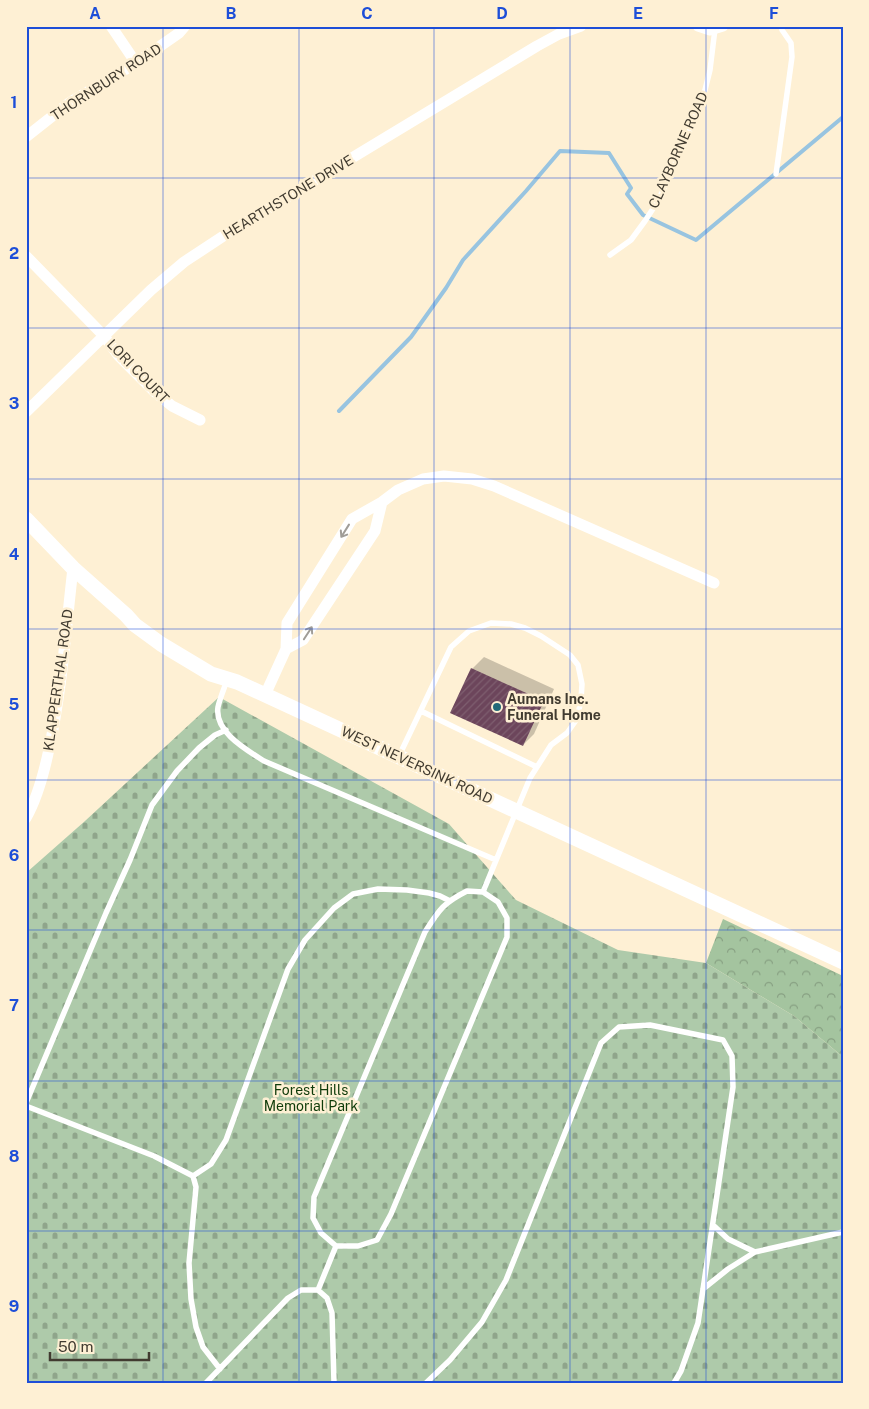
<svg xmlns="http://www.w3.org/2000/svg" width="869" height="1409" viewBox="0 0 869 1409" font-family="'Public Sans',sans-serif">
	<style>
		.forest { fill: url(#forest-crowns) }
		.cemetery { fill: url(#cemetery-stones) }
		.shadow { fill: #0003 }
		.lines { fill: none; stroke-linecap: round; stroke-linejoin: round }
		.stream { stroke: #98c4e0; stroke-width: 4 }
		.building { fill: url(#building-hatch) }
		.lane { stroke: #fff; stroke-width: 5.5 }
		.street { stroke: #fff; stroke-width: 11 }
		.secondary { stroke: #fff; stroke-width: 15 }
		.oneway { stroke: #a09d98 }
		.grid { fill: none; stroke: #1d4ed8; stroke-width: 1; stroke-opacity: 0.55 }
		.poi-dot { fill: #236978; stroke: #fef0d4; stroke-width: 2 }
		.labels { text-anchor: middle; stroke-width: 5; stroke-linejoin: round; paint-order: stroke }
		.street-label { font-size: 14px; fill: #413b30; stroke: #fef0d4 }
		.poi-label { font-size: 14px; font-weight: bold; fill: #413b30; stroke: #fef0d4; text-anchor: start }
		.park-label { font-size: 14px; fill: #0f3b09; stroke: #fef0d4 }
		.neatline { fill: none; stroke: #1d4ed8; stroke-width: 2 }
		.grid-label { font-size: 16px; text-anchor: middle; font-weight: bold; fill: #1d4ed8 }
	</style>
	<defs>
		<pattern id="forest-crowns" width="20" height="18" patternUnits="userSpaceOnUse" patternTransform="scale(1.25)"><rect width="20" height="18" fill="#a4c49f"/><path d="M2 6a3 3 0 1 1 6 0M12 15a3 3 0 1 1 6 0" fill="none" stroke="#87a082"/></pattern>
		<pattern id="cemetery-stones" width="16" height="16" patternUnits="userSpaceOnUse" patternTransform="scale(1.25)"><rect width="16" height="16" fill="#aecaaa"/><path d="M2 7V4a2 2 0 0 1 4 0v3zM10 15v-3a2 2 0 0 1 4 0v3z" fill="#8fa58b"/></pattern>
		<pattern id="building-hatch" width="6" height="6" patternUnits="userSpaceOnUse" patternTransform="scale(1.25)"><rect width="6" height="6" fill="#6c455b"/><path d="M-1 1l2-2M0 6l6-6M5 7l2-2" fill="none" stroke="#7e5e6f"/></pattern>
	</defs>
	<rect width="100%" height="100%" fill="#fef0d4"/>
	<path class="forest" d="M723,919l120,57v81l-49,-41 -88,-53z"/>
	<path class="cemetery" d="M219,697l230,127 67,76 102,50 88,13 88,53 49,41v326h-817v-510l59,-52z"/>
	<path class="shadow" d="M484,657l70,32 -20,45 -11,11 -71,-32 20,-44z"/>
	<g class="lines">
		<path class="stream" d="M339,411l72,-74 35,-49 17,-28 63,-69 34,-40 49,2 22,35 -4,6 16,21 53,25 147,-123"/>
	</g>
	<path class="building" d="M471,668l73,33 -21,45 -73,-33z"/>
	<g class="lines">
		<path class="lane" d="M776,174l16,-117 -1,-14 -9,-13v-4
			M610,255l21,-15 14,-19 13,-20 28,-61 19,-50 5,-20 5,-41
			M227,680c-3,9 -7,18 -9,27 -4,25 29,43 46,54l232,99
			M421,711l116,56
			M399,756l52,-109 18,-16 22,-8 20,1 14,4 16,8 29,19 8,10 4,19 -1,16 -4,19 -10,14 -16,12 -21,33 -47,114
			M467,891l16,1 15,10 9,16v19l-116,277 -14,26 -19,6h-22l-15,-13 -8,-15 1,-21 111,-265c14,-22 18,-29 42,-41z
			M26,1103l80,-190 24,-53 22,-55 25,-34 22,-23 16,-13 11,-5
			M26,1106l128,50 39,20 3,11 -7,76 2,36 5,28 7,20 17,22
			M193,1176l18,-12 15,-24 62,-171 17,-29 29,-32 19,-14 25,-5 29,1 22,3 11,3 10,5
			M713,1225l15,14 27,13
			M703,1289l25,-20 27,-17 88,-20
			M318,1290l18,-44
			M206,1383l82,-85 13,-8h17l9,8 5,15 2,70
			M426,1383l24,-23 32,-38 24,-42 95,-237 18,-16 31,-2 73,15 9,16 1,31 -35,236 -17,48 -7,12"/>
		<path class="street" d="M111,26l25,37
			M698,26l12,4 13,-4
			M26,137l43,-34 67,-40 43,-30 6,-7
			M26,256l78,80 14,19 37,37 17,14 28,14
			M26,412l125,-122 33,-28 47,-31 306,-185 22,-12 22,-8
			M382,502l-7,29 -72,109 -17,9 1,-26 65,-104 30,-17 16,-12 25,-11 21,-3 28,3 22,7 220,97
			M265,695l21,-46
			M26,818c12,-21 18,-45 23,-69 13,-59 17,-121 24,-181"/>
		<path class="secondary" d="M26,519l47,49 53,47 9,10 26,19 50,30 26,8 606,280"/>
	</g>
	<defs><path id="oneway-shaft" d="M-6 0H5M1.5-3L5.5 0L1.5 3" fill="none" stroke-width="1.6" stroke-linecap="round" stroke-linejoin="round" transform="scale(1.25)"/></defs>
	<g class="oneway">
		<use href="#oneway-shaft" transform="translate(345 531) rotate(122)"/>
		<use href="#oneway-shaft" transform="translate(308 633) rotate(-57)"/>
	</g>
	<path class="grid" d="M163,26v1357M299,26v1357M434,26v1357M570,26v1357M706,26v1357M26,178h817M26,328h817M26,479h817M26,629h817M26,780h817M26,930h817M26,1081h817M26,1231h817"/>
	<circle class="poi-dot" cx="497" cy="707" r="5"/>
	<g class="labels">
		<g class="street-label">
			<text transform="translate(106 82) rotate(-33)" y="5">THORNBURY ROAD</text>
			<text transform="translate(678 150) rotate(-66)" y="5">CLAYBORNE ROAD</text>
			<text transform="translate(288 197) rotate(-31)" y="5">HEARTHSTONE DRIVE</text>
			<text transform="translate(138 371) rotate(46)" y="5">LORI COURT</text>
			<text transform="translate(58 680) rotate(-82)" y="5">KLAPPERTHAL ROAD</text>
			<text transform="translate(417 765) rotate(25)" y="5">WEST NEVERSINK ROAD</text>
		</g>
		<g class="poi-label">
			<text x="507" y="704">Aumans Inc.<tspan x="507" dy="16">Funeral Home</tspan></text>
		</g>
		<g class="park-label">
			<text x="311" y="1095">Forest Hills<tspan x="311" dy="16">Memorial Park</tspan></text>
		</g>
	</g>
	<rect width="869" height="1409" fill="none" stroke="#fef0d4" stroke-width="55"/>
	<path d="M50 1352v8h99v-8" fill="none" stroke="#413b30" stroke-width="2.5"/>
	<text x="58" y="1352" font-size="15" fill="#413b30" stroke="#fef0d4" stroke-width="4" paint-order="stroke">50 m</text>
	<rect x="28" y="28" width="814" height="1354" class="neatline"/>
	<g class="grid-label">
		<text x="95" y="19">A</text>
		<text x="231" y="19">B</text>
		<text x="367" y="19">C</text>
		<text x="502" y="19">D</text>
		<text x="638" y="19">E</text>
		<text x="774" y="19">F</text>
		<text x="14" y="108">1</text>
		<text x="14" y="259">2</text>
		<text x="14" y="409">3</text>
		<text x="14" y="560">4</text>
		<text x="14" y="710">5</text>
		<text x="14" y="861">6</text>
		<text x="14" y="1011">7</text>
		<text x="14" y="1162">8</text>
		<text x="14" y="1312">9</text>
	</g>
</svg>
